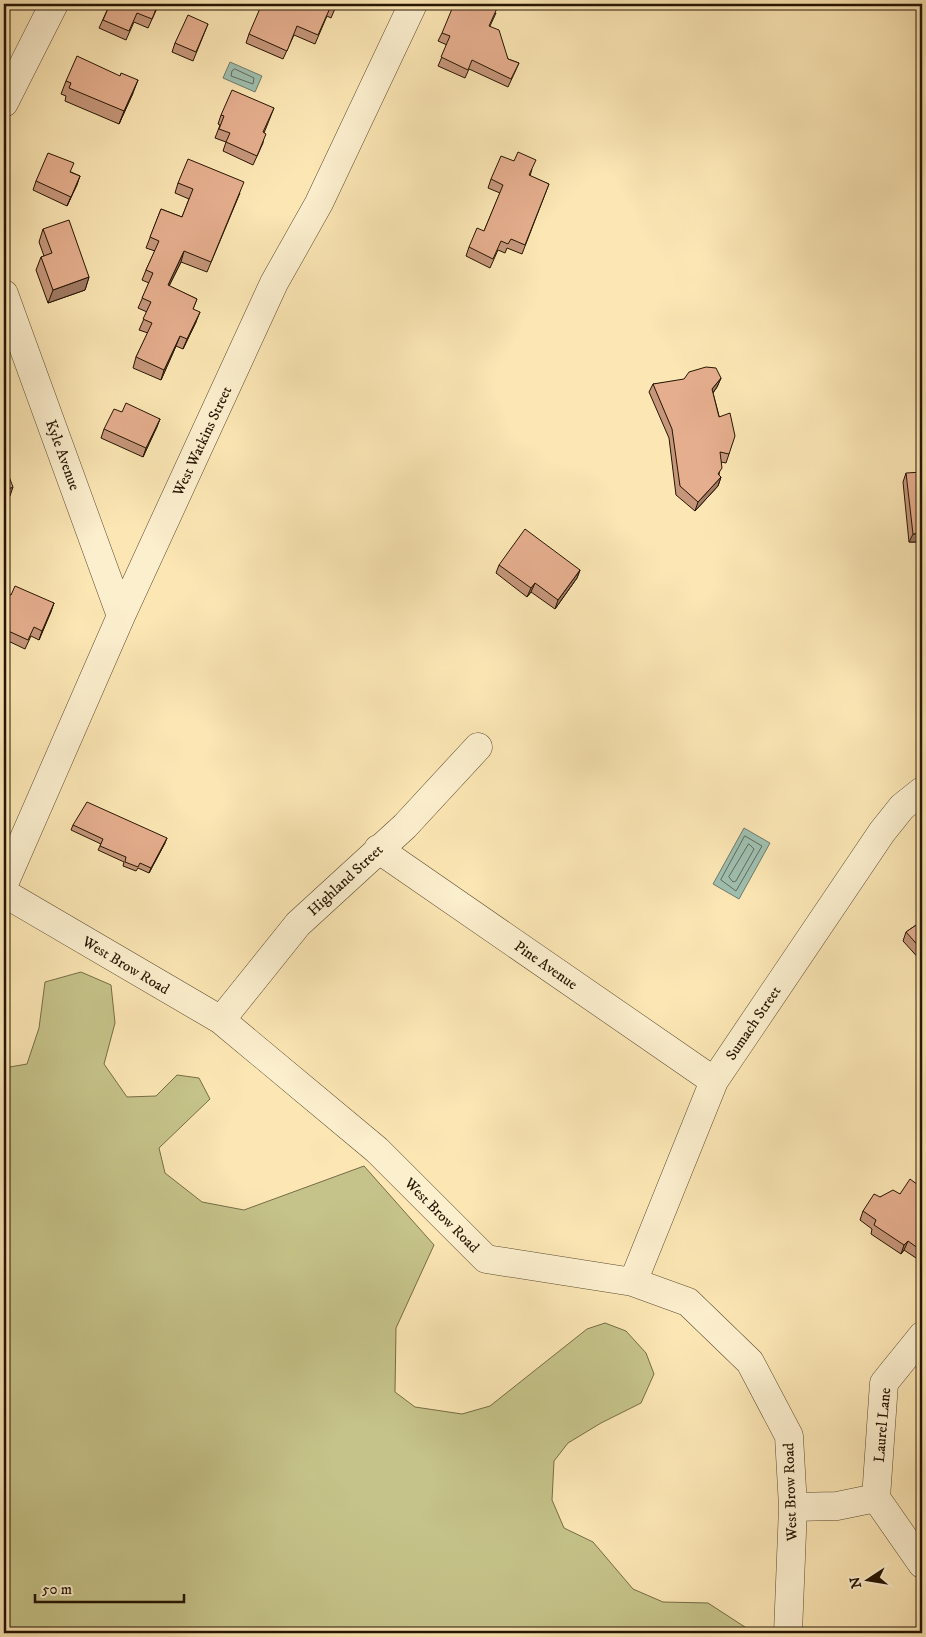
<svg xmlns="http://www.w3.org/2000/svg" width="926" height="1637" viewBox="0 0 926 1637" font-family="'IM FELL DW Pica',serif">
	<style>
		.green { fill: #c5c389; stroke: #766c46 }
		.water { fill: #9fbfb0; stroke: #6f7b6a }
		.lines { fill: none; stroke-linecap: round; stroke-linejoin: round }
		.shore { stroke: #626a59; stroke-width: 1 }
		.minor-casing { stroke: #5b492e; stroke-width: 29 }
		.minor { stroke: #fcefce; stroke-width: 28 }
		.wall { fill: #c5967a; stroke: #261502 }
		.shaded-wall { fill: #a07a63; stroke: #261502 }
		.building { fill: #e5ae8e; stroke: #261502 }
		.labels { text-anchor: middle; stroke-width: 4; stroke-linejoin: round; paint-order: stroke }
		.street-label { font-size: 15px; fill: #261502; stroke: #fcefce }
	</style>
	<rect width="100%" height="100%" fill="#fbe6b4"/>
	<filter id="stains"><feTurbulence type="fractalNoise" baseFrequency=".004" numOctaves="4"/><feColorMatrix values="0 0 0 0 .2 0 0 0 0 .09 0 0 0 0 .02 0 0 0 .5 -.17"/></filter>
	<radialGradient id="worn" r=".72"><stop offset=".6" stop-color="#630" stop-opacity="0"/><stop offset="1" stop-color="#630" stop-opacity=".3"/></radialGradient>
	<path class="green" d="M81,972l30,13 4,38 -11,41 23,33 29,-1 21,-21 22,3 11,21 -51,49 6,25 37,29 42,8 120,-44 70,79 -38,83 -1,64 20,15 47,7 28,-8 97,-77 18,-6 21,8 20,22 8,21 -13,29 -40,20 -33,20 -14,18 -2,39 12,28 29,14 40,47 30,13 45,1 40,26 -10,4h-734v-565l23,-4 12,-36 6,-46z"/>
	<path class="water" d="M230,62l32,14 -7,16 -32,-14z
		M744,828l26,15 -31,56 -26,-15z"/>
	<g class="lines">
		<path class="shore" d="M235,69l19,9 -1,6 -22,-8 1,-5z
			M745,836l17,10 -26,45 -15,-11z
			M749,844l5,5 -18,32 -3,1 -4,-5z"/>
		<g class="minor-casing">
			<path id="minor" d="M4,103l50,-99
				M4,294l117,322
				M378,849l336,232
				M4,884l117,-268 153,-333 45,-80 94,-199
				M4,893l217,127 156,130 109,109 147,23 55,20 62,60 39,74 4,71 -5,126
				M221,1020l77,-96 107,-98 73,-79
				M633,1282l81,-201 168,-249 20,-25 20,-16
				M876,1498l8,-115 38,-47
				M876,1498l46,66
				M793,1507l44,-1 39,-8"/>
		</g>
		<use href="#minor" class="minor"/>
	</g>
	<path class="wall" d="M110,4h49l-11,24 -14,-6 -8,18 -27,-12z
		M337,4l-6,14 -4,-2 -12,28 -21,-9 -11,24 -37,-16 3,-9 19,-25z
		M496,13l-6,13 18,33 11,4 -4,9 -7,15 -39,-18 -4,9 -27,-12 9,-21 -9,-4 4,-8z
		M208,24l-15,37 -21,-9 3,-9z
		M66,81l67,12 -14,31 -54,-23 1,-5 -5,-2z
		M274,108l-10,25 -1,10 -10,22 -30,-14 3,-9 -11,-4 5,-13 -2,-1 3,-9z
		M532,169l-2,7 19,8 -27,70 -15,-6 -2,5 -7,-3 -8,18 -24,-12 3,-9 15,-16 16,-38 -12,-5 3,-9z
		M71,172l9,4 -13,30 -34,-16 3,-9z
		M178,183l62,10 -33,79 -26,-10 -12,24 28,13 -4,10 3,13 -13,27 -7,-3 -15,34 -28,-12 3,-11 12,-24 -9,-3 8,-18 -9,-4 11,-25 -7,-3 4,-10 9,-19 -9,-3 15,-39 21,8 7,-18 -14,-6z
		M43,229l46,48 -4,13 -37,13 -12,-33 5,-13 3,-1 -5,-14z
		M721,378l-4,9 -4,6 16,61 -3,9 -5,-1 -2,13 2,2 -3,9 -23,25 -19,-16 -7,-57 -20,-46 4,-8z
		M122,412l38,7 -17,38 -42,-19 3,-9z
		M906,473l16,69h-13l-6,-60z
		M499,565l81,5 -3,8 -22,31 -24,-17 -4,5 -31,-24z
		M11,595l43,8 -15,37 -8,-4 -6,13 -21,-10v-41z
		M73,825l92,18 -16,30 -11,-5 -2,3 -13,-5 1,-4 -26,-12 3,-6 -30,-14z
		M922,921v41l-19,-21 3,-9z
		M922,1188v74l-18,-12 -3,4 -30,-20 1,-5 -12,-9 3,-9 17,-14 20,-3z"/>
	<path class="shaded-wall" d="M138,80l-5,13 -14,31 5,-13z
		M80,176l-3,9 -10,21 4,-9z
		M184,251l-3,11 -17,34 4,-11z
		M89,277l-4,13 -37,13 5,-13z
		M200,312l-4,10 -13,27 4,-10z
		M180,336l-4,10 -15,34 3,-10z
		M721,378l-4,9 -8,11 3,-9z
		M160,419l-3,8 -14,30 3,-9z
		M721,477l-3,9 -23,25 3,-9z
		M13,487l-3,9 -6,2v-7z
		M922,533v9h-13l4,-8z
		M580,570l-3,8 -22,31 3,-9z
		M535,583l-4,9 -4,5 4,-9z
		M54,603l-3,9 -12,28 3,-9z
		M167,838l-2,5 -16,30 2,-5z
		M908,1241l-4,9 -3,4 3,-9z"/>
	<path class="building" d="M110,4h48l-6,15 -15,-6 -8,18 -26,-11z
		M271,4h65l-2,5 -4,-1 -12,27 -21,-9 -10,25 -38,-17 12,-28 7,3z
		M454,4h45l-10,22 10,4 9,29 11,4 -8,16 -39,-19 -4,10 -27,-13 9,-21 -8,-3z
		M188,15l20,9 -12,28 -21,-9z
		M77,56l43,20 1,-3 17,7 -14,31 -55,-23 2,-5 -5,-2z
		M232,90l42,18 -11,24 3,2 -9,22 -31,-14 4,-9 -11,-4 5,-13 -3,-1z
		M518,152l18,8 -7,15 20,9 -24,61 -14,-6 -3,5 -7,-3 -8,18 -24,-12 8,-19 7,3 19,-46 -12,-6 10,-23 13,5z
		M48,153l26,10 -4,9 10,4 -9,21 -35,-16z
		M188,159l56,23 -33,80 -27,-11 -16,34 29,14 -4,10 7,3 -13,27 -7,-3 -16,34 -28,-13 16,-34 -9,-4 8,-17 -9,-4 11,-25 -7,-3 13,-29 -9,-4 11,-28 21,8 11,-28 -15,-6z
		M69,220l20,57 -36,13 -12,-33 11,-4 -9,-24z
		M706,367l10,1 5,10 -9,11 7,28 11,-4 5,23 -6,18 -9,-2 2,16 -4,6 3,3 -23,25 -18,-16 -8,-57 -19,-45 31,-5 5,-7z
		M126,403l34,16 -14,29 -42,-19 10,-20 8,3z
		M922,472v61l-9,1 -7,-61z
		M8,474l5,13 -9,4v-16z
		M525,529l55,41 -22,30 -23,-17 -4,5 -32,-23z
		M15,586l39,17 -12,28 -8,-4 -6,13 -24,-11v-31l2,-5 5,2z
		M87,802l80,36 -16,30 -11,-5 -2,4 -13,-5 1,-5 -26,-11 3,-7 -30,-14z
		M922,921v29l-16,-18z
		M910,1179l12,9v63l-14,-10 -4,4 -30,-20 2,-5 -13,-9 11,-17 6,3 13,-7 7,4z"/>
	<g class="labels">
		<g class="street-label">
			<text transform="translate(202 441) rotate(-65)" y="5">West Watkins Street</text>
			<text transform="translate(63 455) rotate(70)" y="5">Kyle Avenue</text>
			<text transform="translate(345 880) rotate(-43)" y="5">Highland Street</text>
			<text transform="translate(126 965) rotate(31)" y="5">West Brow Road</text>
			<text transform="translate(546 965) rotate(35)" y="5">Pine Avenue</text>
			<text transform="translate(753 1023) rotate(-56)" y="5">Sumach Street</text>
			<text transform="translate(442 1215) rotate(45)" y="5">West Brow Road</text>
			<text transform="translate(882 1425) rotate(-85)" y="5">Laurel Lane</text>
			<text transform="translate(790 1492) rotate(-92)" y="5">West Brow Road</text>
		</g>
	</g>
	<rect width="926" height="1637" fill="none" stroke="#fbe6b4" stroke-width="20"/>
	<rect x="5" y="5" width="916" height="1627" fill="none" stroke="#261502" stroke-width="2.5"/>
	<rect x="10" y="10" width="906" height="1617" fill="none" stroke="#261502"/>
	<g transform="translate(868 1580) rotate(258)" stroke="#fcefce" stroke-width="4" paint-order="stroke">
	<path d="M0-4L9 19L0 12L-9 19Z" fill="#261502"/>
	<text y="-8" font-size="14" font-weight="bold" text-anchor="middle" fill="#261502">N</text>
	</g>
	<path d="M35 1594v8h149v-8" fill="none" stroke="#261502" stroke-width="2.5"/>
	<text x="42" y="1594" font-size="15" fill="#261502" stroke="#fcefce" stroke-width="4" paint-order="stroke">50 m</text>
	<rect width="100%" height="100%" filter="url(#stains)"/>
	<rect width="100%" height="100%" fill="url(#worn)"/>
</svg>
